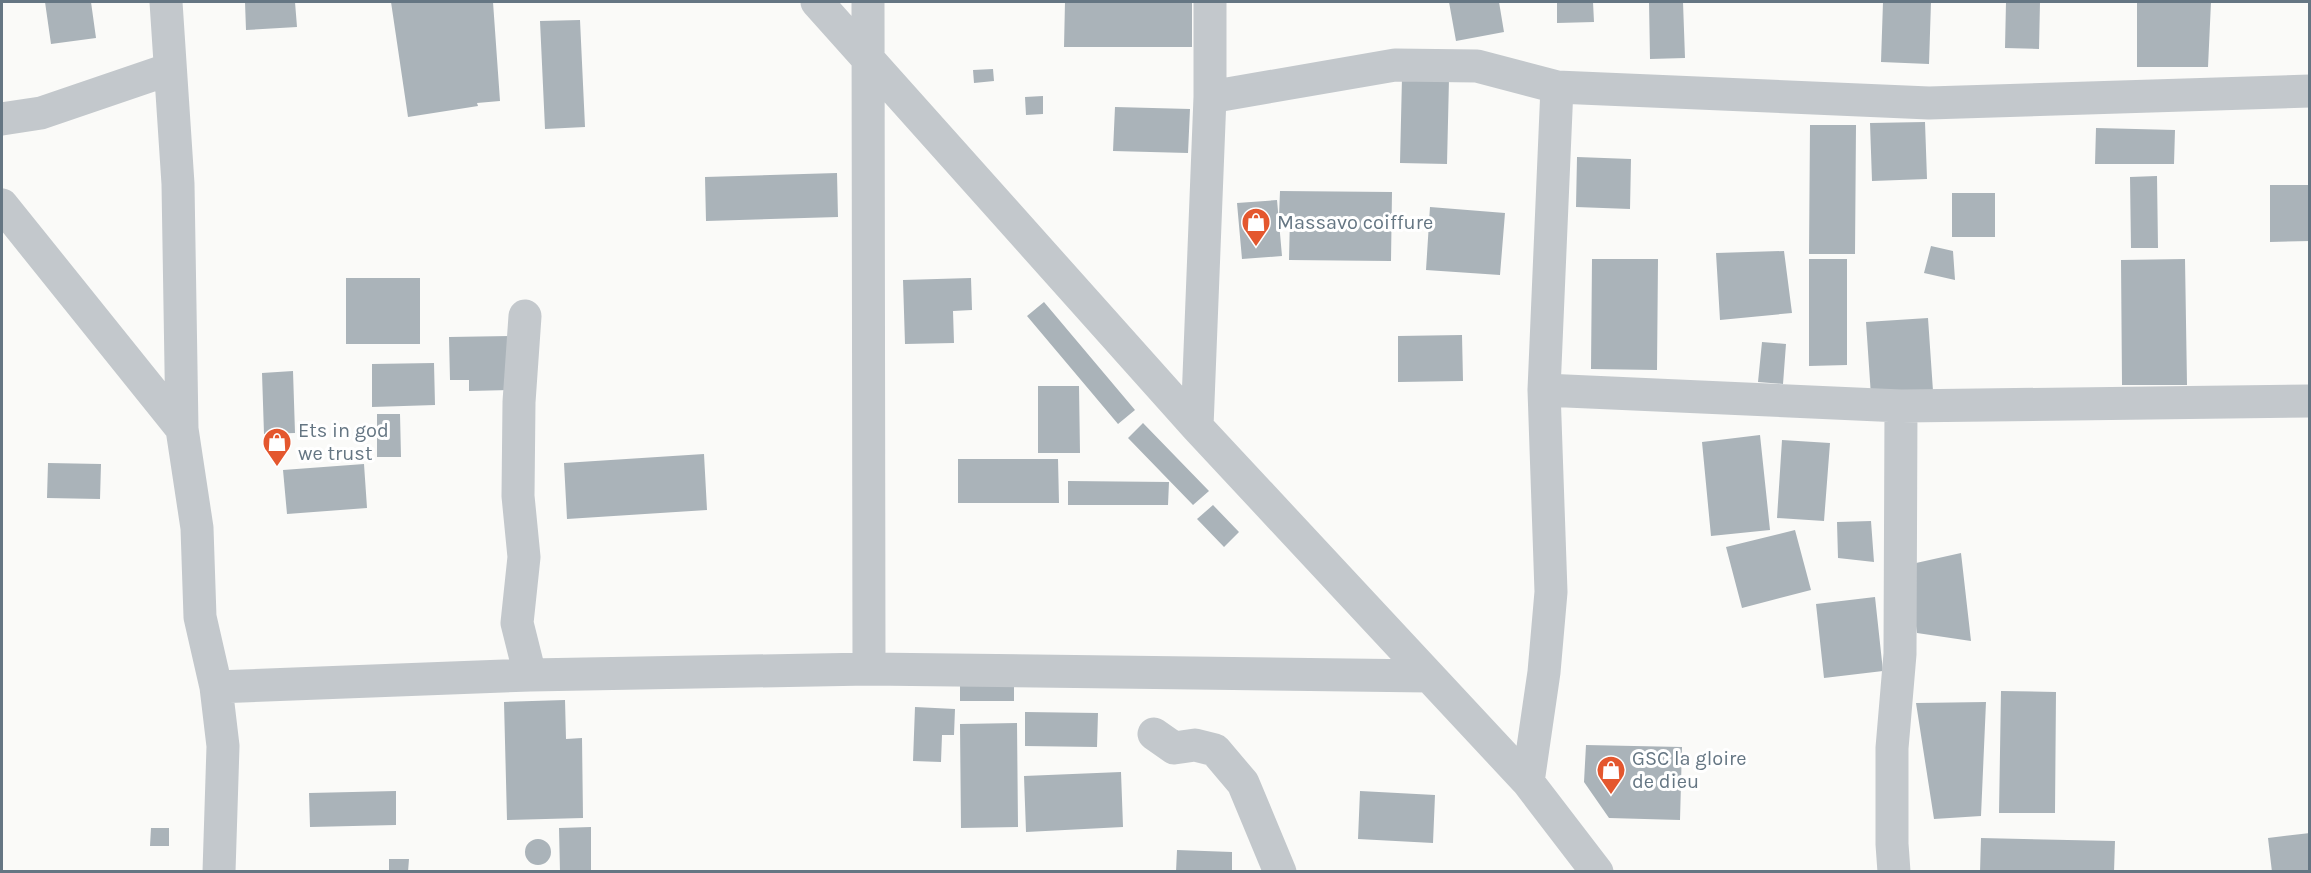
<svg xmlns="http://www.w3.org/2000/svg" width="2311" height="873" viewBox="0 0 2311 873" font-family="Karla,sans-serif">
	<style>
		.building { fill: #aab3b9 }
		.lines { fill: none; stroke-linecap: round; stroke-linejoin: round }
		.minor { stroke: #c3c8cc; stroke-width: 33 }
		.labels { text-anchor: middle; stroke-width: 6; stroke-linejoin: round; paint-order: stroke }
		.poi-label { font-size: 20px; fill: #657683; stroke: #fff; text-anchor: start }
	</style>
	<rect width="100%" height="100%" fill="#fafaf8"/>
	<path class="building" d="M45,2h46l5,36 -45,6z
		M245,2h50l2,25 -51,3z
		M391,2h102l7,99 -23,2 1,3 -70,11z
		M1065,2h127v45h-128z
		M1449,2h50l5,30 -48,9z
		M1557,2h36l1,20 -37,1z
		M1649,2h34l2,56 -35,1z
		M1883,2h48l-2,62 -48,-2z
		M2006,2h34l-1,47 -34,-1z
		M2137,2h74l-3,65h-71z
		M580,20l5,107 -40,2 -5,-108z
		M993,69l1,12 -20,2 -1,-13z
		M1402,77l47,2 -2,85 -47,-1z
		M1043,96v18l-17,1 -1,-18z
		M1115,107l75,2 -2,44 -75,-2z
		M1925,122l2,57 -55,2 -2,-58z
		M1810,125h46l-1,129h-46z
		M2096,128l79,2 -1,34h-79z
		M1577,157l54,2 -1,50 -54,-2z
		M837,173l1,44 -132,4 -1,-44z
		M2157,176l1,72h-27l-1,-71z
		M2270,185h40v56l-40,1z
		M1280,191l112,1 -1,69 -102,-1 1,-44h-11z
		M1952,193h43v44h-43z
		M1277,200l5,56 -40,3 -5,-56z
		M1430,207l75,6 -5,62 -74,-5z
		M1931,246l22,5 2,29 -31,-7z
		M1784,251l8,62 -72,7 -4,-67z
		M1592,259h66l-1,111 -66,-1z
		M1809,259h38v106l-38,1z
		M2185,259l2,126h-65l-1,-125z
		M346,278h74v66h-74z
		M971,278l1,32 -19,1 1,32 -49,1 -2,-64z
		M1044,302l91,108 -17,14 -91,-108z
		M1928,318l5,73 -62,5 -5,-74z
		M1462,335l1,46 -65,1v-46z
		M510,336v54l-41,1v-11h-19l-1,-43z
		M1762,342l24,2 -3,40 -25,-2z
		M434,363l1,42 -63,2v-43z
		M293,371l2,62 -31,1 -2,-61z
		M1038,386h41l1,67h-42z
		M377,414h23l1,43h-24z
		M1143,423l66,68 -16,14 -65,-67z
		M1760,435l10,95 -59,6 -9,-94z
		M1782,440l48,3 -6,78 -47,-3z
		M704,454l3,56 -140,9 -3,-56z
		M958,459h100l1,44h-101z
		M48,463l53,1 -1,35 -53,-1z
		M364,464l3,44 -80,6 -4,-44z
		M1068,481l101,1 -1,23h-100z
		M1213,505l26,27 -15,15 -27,-28z
		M1871,521l3,41 -36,-4 -1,-36z
		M1795,530l16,60 -69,18 -16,-61z
		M1961,553l10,88 -54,-8 -10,-68z
		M1875,597l8,74 -59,7 -8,-74z
		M1014,681v20h-54v-19z
		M2001,691l55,1 -1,121h-56z
		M565,700l1,39 16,-1 1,80 -76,2 -3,-118z
		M1986,702l-5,114 -47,3 -18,-116z
		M915,707l40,2 -1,26h-12l-1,27 -28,-1z
		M1025,712l73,1 -1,34 -72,-1z
		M1017,723l1,104 -57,1 -1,-104z
		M1586,745l96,2 -2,73 -71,-2 -25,-36z
		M1121,772l2,55 -97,5 -2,-56z
		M396,791v34l-86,2 -1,-34z
		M1360,791l75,4 -2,48 -75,-4z
		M591,827v45h-31l-1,-44z
		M151,828h18v18h-19z
		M2310,833v39h-38l-4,-34z
		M1981,838l134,3 -1,31h-134z
		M525 852a13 13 0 1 1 26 0a13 13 0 1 1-26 0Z
		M1177,850l55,2v20h-56z
		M389,859h20l-1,13h-19z"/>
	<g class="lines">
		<path class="minor" d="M166,2l12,182 4,245 15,99 3,89 16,70 7,59 -4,126
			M817,2l380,425 331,355 69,90
			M868,2l1,667
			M1210,97l185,-32 82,1 80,21 372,16 381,-12
			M2,119l39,-6 129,-44
			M2,205l180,224
			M525,316l-6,86 -1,94 6,61 -7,66 13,52
			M1544,390l13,-303
			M1197,427l13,-330v-95
			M216,687l314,-12 339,-6 559,7
			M1154,734l20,14 21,-3 20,5 28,33 37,89
			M1528,782l16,-110 7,-80 -7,-202 357,16 409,-5
			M1894,872l-2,-28v-96l8,-94 1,-248"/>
	</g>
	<defs>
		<g id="shop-pin" transform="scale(1.5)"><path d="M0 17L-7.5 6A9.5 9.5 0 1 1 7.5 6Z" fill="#e4572e" stroke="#fff"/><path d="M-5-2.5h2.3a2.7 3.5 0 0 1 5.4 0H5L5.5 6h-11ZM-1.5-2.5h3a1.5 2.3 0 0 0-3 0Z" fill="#fff"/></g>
	</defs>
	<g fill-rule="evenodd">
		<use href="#shop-pin" x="1256" y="222"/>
		<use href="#shop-pin" x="277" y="442"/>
		<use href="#shop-pin" x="1611" y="770"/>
	</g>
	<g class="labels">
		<g class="poi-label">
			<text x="1277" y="229">Massavo coiffure</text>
			<text x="298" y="437">Ets in god<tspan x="298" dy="23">we trust</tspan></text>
			<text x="1632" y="765">GSC la gloire<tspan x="1632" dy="23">de dieu</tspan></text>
		</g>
	</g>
	<rect width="2311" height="873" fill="none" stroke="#657683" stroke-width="6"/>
</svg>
